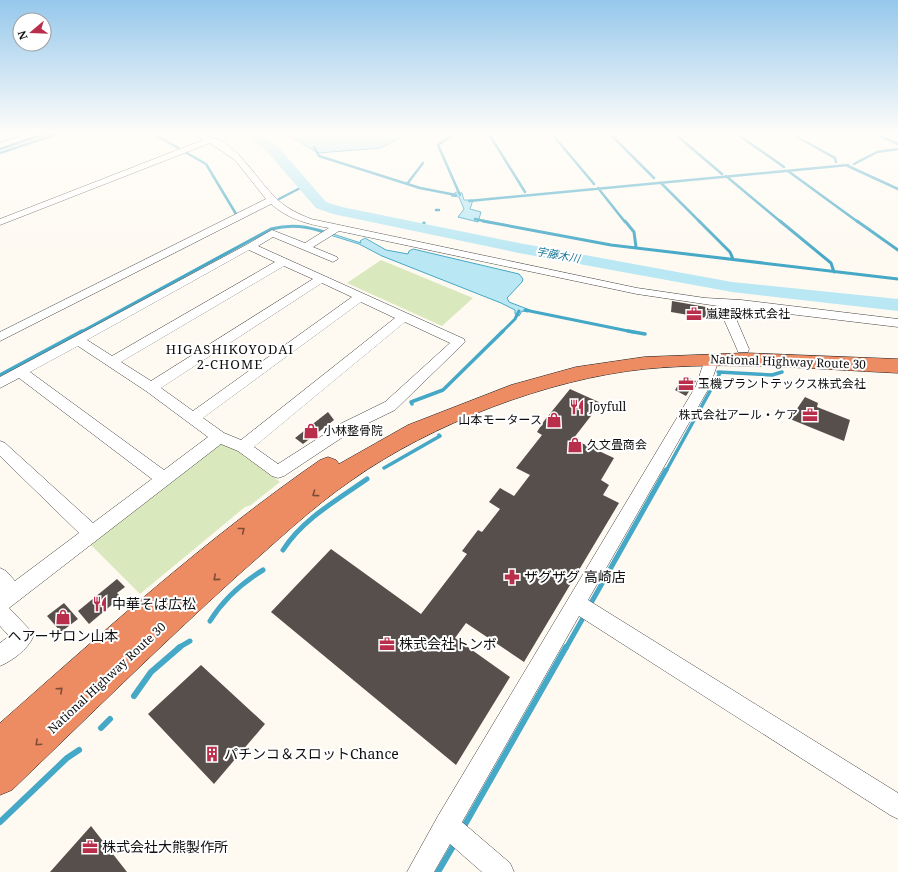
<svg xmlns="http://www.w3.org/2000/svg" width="898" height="872" viewBox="0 0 898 872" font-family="'Noto Serif','Noto Sans JP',serif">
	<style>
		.green { fill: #dae8bd }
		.water { fill: #b9e7f3; stroke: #44a8c6 }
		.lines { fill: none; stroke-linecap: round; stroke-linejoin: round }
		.stream-far4 { stroke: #44a8c6; stroke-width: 2.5 }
		.stream-far3 { stroke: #44a8c6; stroke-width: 3 }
		.stream-far2 { stroke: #44a8c6; stroke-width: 3.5 }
		.stream-far1 { stroke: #44a8c6; stroke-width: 5 }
		.stream { stroke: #44a8c6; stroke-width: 6 }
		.river { fill: #b9e7f3; fill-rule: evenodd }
		.building { fill: #574f4c }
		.minor-casing { stroke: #424242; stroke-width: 1 }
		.highway-casing { stroke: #202020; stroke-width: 1 }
		.minor { fill: #fff; fill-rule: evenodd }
		.highway { fill: #ed8b62; fill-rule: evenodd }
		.oneway { stroke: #7e4d38 }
		.labels { text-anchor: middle; stroke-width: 4; stroke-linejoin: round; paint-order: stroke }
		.far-water-label { font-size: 11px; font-style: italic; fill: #1e799b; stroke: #fff }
		.poi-label { font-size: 12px; fill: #0f0f0f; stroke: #fff; text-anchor: start }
		.street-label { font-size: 12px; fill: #0f0f0f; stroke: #fff }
		.neighbourhood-label { font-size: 13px; letter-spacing: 1px; fill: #0f0f0f; stroke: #fff }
		.near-poi-label { font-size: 14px; fill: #0f0f0f; stroke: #fff; text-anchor: start }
	</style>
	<rect width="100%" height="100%" fill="#fefaf2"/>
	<path class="green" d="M381,260l92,38 -31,28 -95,-43z
		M224,442l22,14 34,26 -29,23 -6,2 -105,87 -52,-52 130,-99z"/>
	<path class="water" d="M286,134h121l-26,14 -63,5z
		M456,192l6,1 2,7h9l-3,9 11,3 -3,10 -20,-5 6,-8 -5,-12 -8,-1z
		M333,234l28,9 -1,-2 5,-3 21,12 22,4 1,-3 4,-2 106,25 4,5 -1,3 -15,16 2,4 21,8 -2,2 -6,-1 -3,5 -4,-2v-4l-14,-7 -119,-47 -23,-12 -29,-9z"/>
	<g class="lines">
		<path class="stream-far4" d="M154,134l52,30 30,50
			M454,134l-16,11 22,50
			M489,134l36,58
			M552,134l42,50
			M610,134l44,44
			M675,134l47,40
			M737,134l47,33
			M792,134l43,24 1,4
			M875,134l23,10
			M314,147l5,9 101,32 36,7
			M0,149l45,-15
			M0,153l57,-19
			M854,164l23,-12 21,-3
			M848,166l50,23
			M788,171l70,51
			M726,176l55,46
			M661,183l39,39
			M407,184l16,-21
			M598,188l27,34
			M279,199l25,-13
			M469,201l379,-36
			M436,210h3
			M475,219l13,3"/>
		<path class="stream-far3" d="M483,221l128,24 287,34
			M625,221l9,11 2,15
			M699,221l31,31 3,7
			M780,221l51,42 3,9
			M857,221l41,29
			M421,228l3,-5
			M525,310l108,22
			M81,332l190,-103c20,-5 36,-3 56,4
			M502,332l13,-13 4,-8"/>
		<path class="stream-far2" d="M628,331l17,3
			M718,372l54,3 10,-3
			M0,375l82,-44
			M412,404l-1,-2 32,-12 60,-59
			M384,468l56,-32 -1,-1
			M666,471l54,-98"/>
		<path class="stream-far1" d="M283,550c20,-31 54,-50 84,-71
			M591,603l75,-133
			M210,621c13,-21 32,-38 53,-51
			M178,648l12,-7
			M566,648l17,-30"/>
		<path class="stream" d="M134,696l17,-24 29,-25
			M101,728l9,-9
			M0,822l67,-64 12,-8
			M463,828l103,-181
			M438,872l17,-29"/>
		<path class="river" d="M243,134h17l4,2 16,13 46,53 16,5 177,36 213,39 166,17v12l-166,-19 -213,-39 -186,-39 -17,-6 -46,-53 -14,-13z"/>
	</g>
	<path class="building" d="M672,301l34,6v11l-35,-6z
		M684,376l12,5 -10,15 -11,-6z
		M570,389l31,14 -28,36 41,19 -13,22 8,5 -6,10 16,8 -95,159 -58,-39 -11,15 55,39 -54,88 -185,-153 60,-63 90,65 46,-60 -5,-3 16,-21 4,2 18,-23 -11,-7 11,-14 14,8 16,-21 -14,-7 26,-33 -5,-3 7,-11z
		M805,397l13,6 -1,4 33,13 -6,21 -54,-22z
		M328,412l6,8 -31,24 -8,-6z
		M117,579l8,8 -8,6 4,4 -32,27 -11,-13z
		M64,603l14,16 -17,13 -14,-16z
		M201,665l64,59 -51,60 -66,-70z
		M91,826l36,46h-77z"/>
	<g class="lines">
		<g class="minor-casing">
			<path id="minor" d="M27,134h12l-39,14v-5z
				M194,134c42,0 58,43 85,67 9,8 20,13 32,18l326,69 68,10 36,2 157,19v8l-167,-20 18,42 -1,3h-10l-1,-3 -19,-43 -81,-12 -298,-63 -26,16 24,10 1,2 -5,3 -60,-25 -15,9 206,93 1,3 -70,68 -43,21 -68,45 -6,2 -6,-2 -34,-25 -17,-7 -212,164 21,22 3,7c-5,12 -21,24 -33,29v-23l9,-7 -9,-10v-58l6,3 9,10 64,-48 -79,-77v-15l5,2 88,80 59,-44 -133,-101 -19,10v-11l248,-133 24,-14 33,13 24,-15c-22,-4 -41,-9 -58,-24l-271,137v-9l266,-133 -31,-39 -25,-17 -210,82v-6l203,-79zM249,250l26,12 -163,94 -25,-16zM284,266l29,13 -162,102 -30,-19zM322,283l30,14 -159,114 -32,-23zM361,302l34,16 -154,122 -17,-7 -21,-15zM405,322l45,21 -65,59 -43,21 -64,41 -24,-17zM78,346l68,45 62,46 -44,33 -134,-98z
				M712,355l5,1 2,3 -9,27 -122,214 310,193v26l-8,-4 -311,-199 -117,206 48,41 4,9h-32l-32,-28 -16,28h-27l31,-56 258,-430 9,-27 2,-3z"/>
		</g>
		<g class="highway-casing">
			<path id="highway" d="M746,353l152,6v14c-84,-4 -169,-12 -253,-4 -97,10 -214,55 -293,111 -41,28 -77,63 -115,96 -77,70 -150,142 -225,214l-12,5v-72c104,-92 206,-184 320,-263l8,-3 8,3 3,4 69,-39 103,-40 65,-18 68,-10z"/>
		</g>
		<use href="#minor" class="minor"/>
		<use href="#highway" class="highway"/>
	</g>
	<defs><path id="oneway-chevron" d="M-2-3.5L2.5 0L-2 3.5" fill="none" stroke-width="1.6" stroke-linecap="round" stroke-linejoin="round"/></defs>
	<g class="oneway">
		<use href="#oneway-chevron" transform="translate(315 494) rotate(144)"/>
		<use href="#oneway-chevron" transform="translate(242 530) rotate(-38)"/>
		<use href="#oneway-chevron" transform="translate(216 578) rotate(139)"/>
		<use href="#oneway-chevron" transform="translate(60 690) rotate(-42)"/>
		<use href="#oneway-chevron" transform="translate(38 743) rotate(137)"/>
	</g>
	<linearGradient id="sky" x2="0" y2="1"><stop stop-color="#95c8ec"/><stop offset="0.52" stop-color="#fffdf9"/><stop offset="1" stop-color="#fffdf9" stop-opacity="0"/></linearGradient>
	<rect width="898" height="256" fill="url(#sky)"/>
	<defs>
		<g id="office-bare" transform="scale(1.2)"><path d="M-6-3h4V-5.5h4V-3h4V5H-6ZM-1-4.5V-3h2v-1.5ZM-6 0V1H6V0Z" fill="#b92e4b" stroke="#fff" stroke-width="2.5" paint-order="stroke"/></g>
		<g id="restaurant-bare" transform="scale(1.2)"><path d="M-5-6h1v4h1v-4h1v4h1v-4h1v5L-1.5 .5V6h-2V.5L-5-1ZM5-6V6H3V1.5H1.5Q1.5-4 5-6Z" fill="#b92e4b" stroke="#fff" stroke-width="2.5" paint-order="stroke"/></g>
		<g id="shop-bare" transform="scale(1.2)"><path d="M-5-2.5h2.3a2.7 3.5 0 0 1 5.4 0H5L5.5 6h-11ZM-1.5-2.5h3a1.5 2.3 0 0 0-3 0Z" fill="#b92e4b" stroke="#fff" stroke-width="2.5" paint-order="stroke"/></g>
		<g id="pharmacy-bare" transform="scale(1.2)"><path d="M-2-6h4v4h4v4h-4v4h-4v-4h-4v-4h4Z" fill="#b92e4b" stroke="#fff" stroke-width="2.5" paint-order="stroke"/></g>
		<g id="building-bare" transform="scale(1.2)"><path d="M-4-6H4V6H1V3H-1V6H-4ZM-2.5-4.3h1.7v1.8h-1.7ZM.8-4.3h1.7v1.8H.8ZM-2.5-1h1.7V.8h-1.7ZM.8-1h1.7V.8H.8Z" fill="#b92e4b" stroke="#fff" stroke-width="2.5" paint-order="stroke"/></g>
	</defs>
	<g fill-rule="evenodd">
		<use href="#office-bare" x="694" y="314"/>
		<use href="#office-bare" x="686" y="384"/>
		<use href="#restaurant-bare" x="577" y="407"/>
		<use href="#office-bare" x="810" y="415"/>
		<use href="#shop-bare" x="554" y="420"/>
		<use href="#shop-bare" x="311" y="431"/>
		<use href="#shop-bare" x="575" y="445"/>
		<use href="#pharmacy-bare" x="512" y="577"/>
		<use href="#restaurant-bare" x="100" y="604"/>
		<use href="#shop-bare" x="63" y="617"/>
		<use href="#office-bare" x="387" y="644"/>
		<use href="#building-bare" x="212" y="754"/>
		<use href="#office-bare" x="90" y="847"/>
	</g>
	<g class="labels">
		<g class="far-water-label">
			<text transform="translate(558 255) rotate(10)" y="4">宇藤木川</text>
		</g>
		<g class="poi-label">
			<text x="706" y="318">嵐建設株式会社</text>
			<text x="698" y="388">玉機プラントテックス株式会社</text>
			<text x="589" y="411">Joyfull</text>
			<text x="798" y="419" text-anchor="end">株式会社アール・ケア</text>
			<text x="542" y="424" text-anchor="end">山本モータース</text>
			<text x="323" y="435">小林整骨院</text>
			<text x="587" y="449">久文畳商会</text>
		</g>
		<g class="street-label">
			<text transform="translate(788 362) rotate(2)" y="4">National Highway Route 30</text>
			<text transform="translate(107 678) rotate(-43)" y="4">National Highway Route 30</text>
		</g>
		<g class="neighbourhood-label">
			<text x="230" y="354">HIGASHIKOYODAI<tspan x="230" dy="15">2-CHOME</tspan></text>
		</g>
		<g class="near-poi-label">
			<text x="524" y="582">ザグザグ 高崎店</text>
			<text x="112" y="609">中華そば広松</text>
			<text x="63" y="641" text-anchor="middle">ヘアーサロン山本</text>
			<text x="399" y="649">株式会社トンボ</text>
			<text x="224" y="759">パチンコ＆スロットChance</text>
			<text x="102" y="852">株式会社大熊製作所</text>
		</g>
	</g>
	<g transform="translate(32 32) rotate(251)"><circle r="19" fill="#ffffff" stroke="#9f9f9f"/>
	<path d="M0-3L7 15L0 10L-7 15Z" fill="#b92e4b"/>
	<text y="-6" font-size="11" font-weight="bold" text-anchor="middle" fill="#0f0f0f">N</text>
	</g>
</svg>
